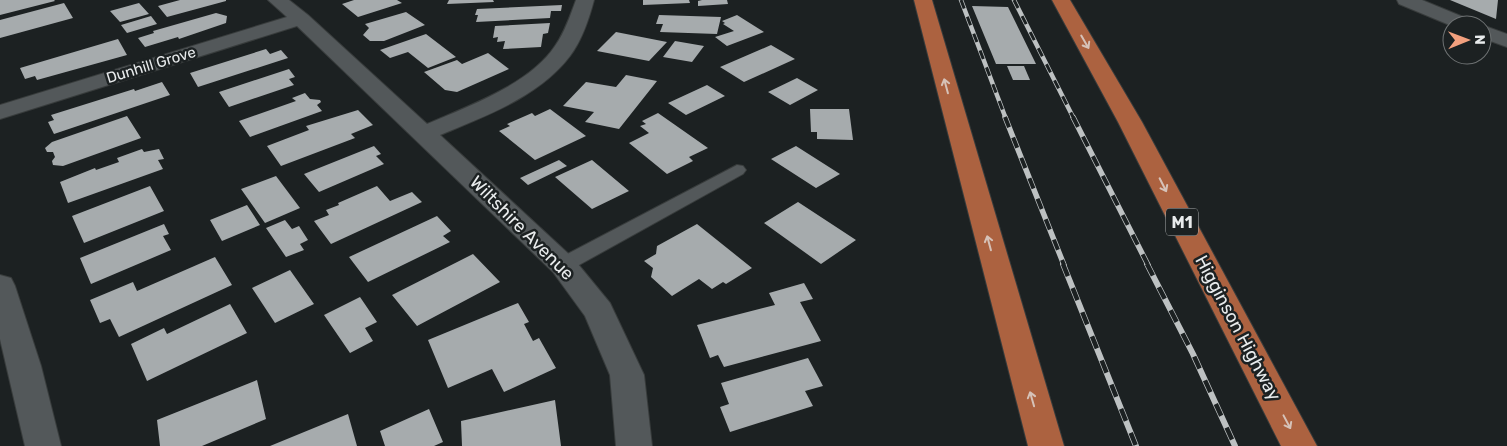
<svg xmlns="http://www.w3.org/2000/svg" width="1507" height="446" viewBox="0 0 1507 446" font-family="Rubik,sans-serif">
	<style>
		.building { fill: #a6abad }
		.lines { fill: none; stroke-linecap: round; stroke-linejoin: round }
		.service-casing { stroke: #383c3c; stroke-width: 2 }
		.minor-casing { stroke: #383c3c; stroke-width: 2 }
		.tertiary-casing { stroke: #383c3c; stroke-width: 2 }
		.trunk-casing { stroke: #383c3c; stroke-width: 2 }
		.service { fill: #53585a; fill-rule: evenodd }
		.minor { fill: #53585a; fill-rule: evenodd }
		.tertiary { fill: #53585a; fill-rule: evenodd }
		.trunk { fill: #ac6240; fill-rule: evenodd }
		.rail-far2-casing { stroke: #bdc1c2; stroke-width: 4.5 }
		.rail-far1-casing { stroke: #bdc1c2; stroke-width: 5.5 }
		.rail-casing { stroke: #bdc1c2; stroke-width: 6 }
		.rail-far2 { stroke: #1c2122; stroke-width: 3; stroke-dasharray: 9; stroke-linecap: butt }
		.rail-far1 { stroke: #1c2122; stroke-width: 4; stroke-dasharray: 11; stroke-linecap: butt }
		.rail { stroke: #1c2122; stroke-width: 4.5; stroke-dasharray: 13; stroke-linecap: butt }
		.oneway { stroke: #d6c2b8 }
		.labels { text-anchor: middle; stroke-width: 5; stroke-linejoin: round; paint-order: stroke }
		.far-street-label { font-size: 15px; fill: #e8ebec; stroke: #1c2122 }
		.shield { fill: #1c2122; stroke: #abaeaf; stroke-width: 1 }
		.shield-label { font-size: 16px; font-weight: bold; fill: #e8ebec }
		.street-label { font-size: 18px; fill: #e8ebec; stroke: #1c2122 }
	</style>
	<rect width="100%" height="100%" fill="#1c2122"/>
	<path class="building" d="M0,0h54l1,1 -55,14z
		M180,0h46v1l-59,16 -9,-11z
		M354,0h43l5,3 -44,14 -16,-13z
		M449,0h44l1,2 -47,2z
		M643,0h46l1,3 -47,2z
		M702,0h25l1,4 -30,2v-5z
		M1450,0h48l-2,19z
		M64,3l9,15 -73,20v-18z
		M139,3l10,11 -29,8 -10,-11z
		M562,5l-1,6h-10l-1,7 -74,4 2,-7h-3l2,-6z
		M972,6l36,1 28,57h-40z
		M406,12l19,13 -41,16h-14l-7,-6 6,-7 -4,-4z
		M216,13l11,3 -1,7 -47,16 -1,-2 -33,10 -7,-9 16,-5 -1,-2z
		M659,15l62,2 -4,17 -57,-2 3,-8h-7z
		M737,15l27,17 -37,14 -12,-9 19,-6 -11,-7 2,-1 -3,-2z
		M151,16l6,8 -30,9 -6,-8z
		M550,23l-2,10 -5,1 -2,13 -38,2 2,-8 -8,1 1,-5 -5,1 2,-12z
		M616,32l51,10 -18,19 -52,-10z
		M426,34l30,23 -28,11 -20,-16 -18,6 -10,-8z
		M118,39l9,16 -90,25 -2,-4 -10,3 -5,-11z
		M675,41l29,5 -12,16 -29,-5z
		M771,45l24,14 -51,23 -24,-15z
		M266,49l4,5 11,-4 7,8 -90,29 -8,-14z
		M488,53l21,16 -52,23 -12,-2 -21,-18 33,-12 5,4z
		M1007,66h17l6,14h-17z
		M289,69l6,8 -6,2 5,6 -65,22 -10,-15z
		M626,75l31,6 -38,48 -34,-7 9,-10 -31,-6 23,-24 30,5z
		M797,78l21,12 -28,15 -22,-13z
		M162,82l8,13 -116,39 -6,-12 6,-2 -3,-5 83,-26 1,2z
		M707,85l18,11 -39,19 -18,-12z
		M305,93l5,6 10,1 1,2 -4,3 5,6 -72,26 -11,-16 57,-20 -4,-3z
		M550,109l36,27 -51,24 -36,-29 11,-5 -3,-2 25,-11 3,3z
		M810,109h39l4,31 -36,-1v-7h-6z
		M358,110l15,15 -22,9 4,4 -74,28 -14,-20 42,-16 -3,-4z
		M658,113l50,35 -19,9 4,4 -26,13 -38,-31 20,-10 -9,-7 6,-2 -4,-3z
		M127,116l14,22 -78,28 -10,-1 -1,-4 3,-4 -2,-5h-6l-2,-4 7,-6z
		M374,146l7,8 -5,2 8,8 -65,28 -15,-18z
		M796,146l44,28 -24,14 -45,-29z
		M142,149l2,3 15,-3 5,10 -6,1 5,9 -95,34 -8,-21 35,-14 1,2 23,-8 -2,-4z
		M559,160l8,6 -39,19 -8,-7z
		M592,160l37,31 -37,18 -37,-32z
		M276,176l24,32 -35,15 -24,-34z
		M150,186l14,25 -80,32 -12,-27z
		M377,186l13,15 22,-9 10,10 -91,42 -17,-23 15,-6 -3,-5 13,-5 -1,-2z
		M798,202l58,38 -35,24 -57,-41z
		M247,205l13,20 -38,16 -12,-21z
		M437,216l14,15 -8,5 7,6 -82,40 -19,-25z
		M285,220l7,9 7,-3 9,14 -8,4 4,6 -18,7 -20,-29z
		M164,224l5,10 -6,2 8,14 -80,34 -11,-26z
		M697,224l55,44 -26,16 -3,-2 -11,7 -13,-10 -27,17 -21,-19 2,-9 -9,-7 12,-7 1,-8z
		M473,254l27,28 -83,44 -25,-31z
		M215,257l17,28 -113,52 -9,-18 -10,4 -10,-23 43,-18 4,9z
		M290,270l24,34 -39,19 -23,-35z
		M804,283l9,16 -13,3 21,39 -97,26 -6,-12 -8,3 -13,-33 78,-20 -6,-12z
		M360,297l17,25 -12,6 8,13 -23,12 -26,-38z
		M518,303l11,19 -5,2 9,17 6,-3 17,30 -52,24 -12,-23 -44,19 -20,-48z
		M230,304l17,29 -100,48 -16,-37 33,-16 3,6z
		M808,358l15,28 -18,5 8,15 -83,26 -10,-25 9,-3 -8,-21z
		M257,380l9,39 -64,27h-42l-3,-26z
		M555,400l6,46h-99l-1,-25z
		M429,409l14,33 -9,4h-49l-5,-15z
		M348,414l9,32h-87z"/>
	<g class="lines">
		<g class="service-casing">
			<path id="service" d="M737,165l6,1 3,4 -3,4 -173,96 -7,2 -7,-2 -3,-5 3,-5z"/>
		</g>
		<g class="minor-casing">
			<path id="minor" d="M268,0h21l19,15 119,109c41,-18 102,-39 128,-78 10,-14 15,-30 21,-46h18c-5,19 -12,40 -24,56 -31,41 -85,60 -130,79l133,123 37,45 34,72 8,71h-36l-6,-71 -25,-59 -32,-44 -256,-246 -297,93v-14l287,-88z
				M1397,0h25l51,21 3,4 -24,1 -53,-22z
				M1482,25l25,9v13l-25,-9z"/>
		</g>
		<g class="tertiary-casing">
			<path id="tertiary" d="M0,275l11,3 4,8 26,80 20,80h-36l-25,-107z"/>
		</g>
		<g class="trunk-casing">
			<path id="trunk" d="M914,0h18l132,446h-36z
				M1052,0h18l72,122 175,324h-36l-163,-324z"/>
		</g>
		<use href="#service" class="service"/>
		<use href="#minor" class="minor"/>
		<use href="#tertiary" class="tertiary"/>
		<use href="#trunk" class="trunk"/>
		<g class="rail-far2-casing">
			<path id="rail-far2" d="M961,0l45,119
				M1014,0l60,119"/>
		</g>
		<g class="rail-far1-casing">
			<path id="rail-far1" d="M1005,117l59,148
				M1073,117l75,148"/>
		</g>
		<g class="rail-casing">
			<path id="rail" d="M1063,264l73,182
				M1147,264l46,90 42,92"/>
		</g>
		<use href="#rail-far2" class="rail-far2"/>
		<use href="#rail-far1" class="rail-far1"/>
		<use href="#rail" class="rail"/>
	</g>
	<defs><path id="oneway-shaft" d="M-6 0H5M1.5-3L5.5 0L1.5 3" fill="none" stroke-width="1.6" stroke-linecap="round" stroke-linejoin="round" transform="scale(1.25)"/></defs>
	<g class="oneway">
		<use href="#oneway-shaft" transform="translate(1085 42) rotate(60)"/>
		<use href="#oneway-shaft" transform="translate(946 86) rotate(-105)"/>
		<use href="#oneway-shaft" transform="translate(1163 185) rotate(63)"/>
		<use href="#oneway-shaft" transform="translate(989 243) rotate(-105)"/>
		<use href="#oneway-shaft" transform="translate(1032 399) rotate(-106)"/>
		<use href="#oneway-shaft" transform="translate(1287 422) rotate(62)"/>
	</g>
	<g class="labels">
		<g class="far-street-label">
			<text transform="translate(151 65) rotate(-17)" y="5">Dunhill Grove</text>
		</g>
		<rect class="shield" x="1166" y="208.5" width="32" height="27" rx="4"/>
		<g class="shield-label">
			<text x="1182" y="228">M1</text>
		</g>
		<g class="street-label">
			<text transform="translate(522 228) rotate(45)" y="6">Wiltshire Avenue</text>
			<text transform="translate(1238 328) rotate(62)" y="6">Higginson Highway</text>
		</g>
	</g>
	<g transform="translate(1467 40) rotate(89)"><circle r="24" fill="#1c2122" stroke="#6e7273"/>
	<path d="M0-4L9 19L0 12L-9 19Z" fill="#f2a07e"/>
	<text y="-8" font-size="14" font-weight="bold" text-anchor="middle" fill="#e8ebec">N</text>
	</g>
</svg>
